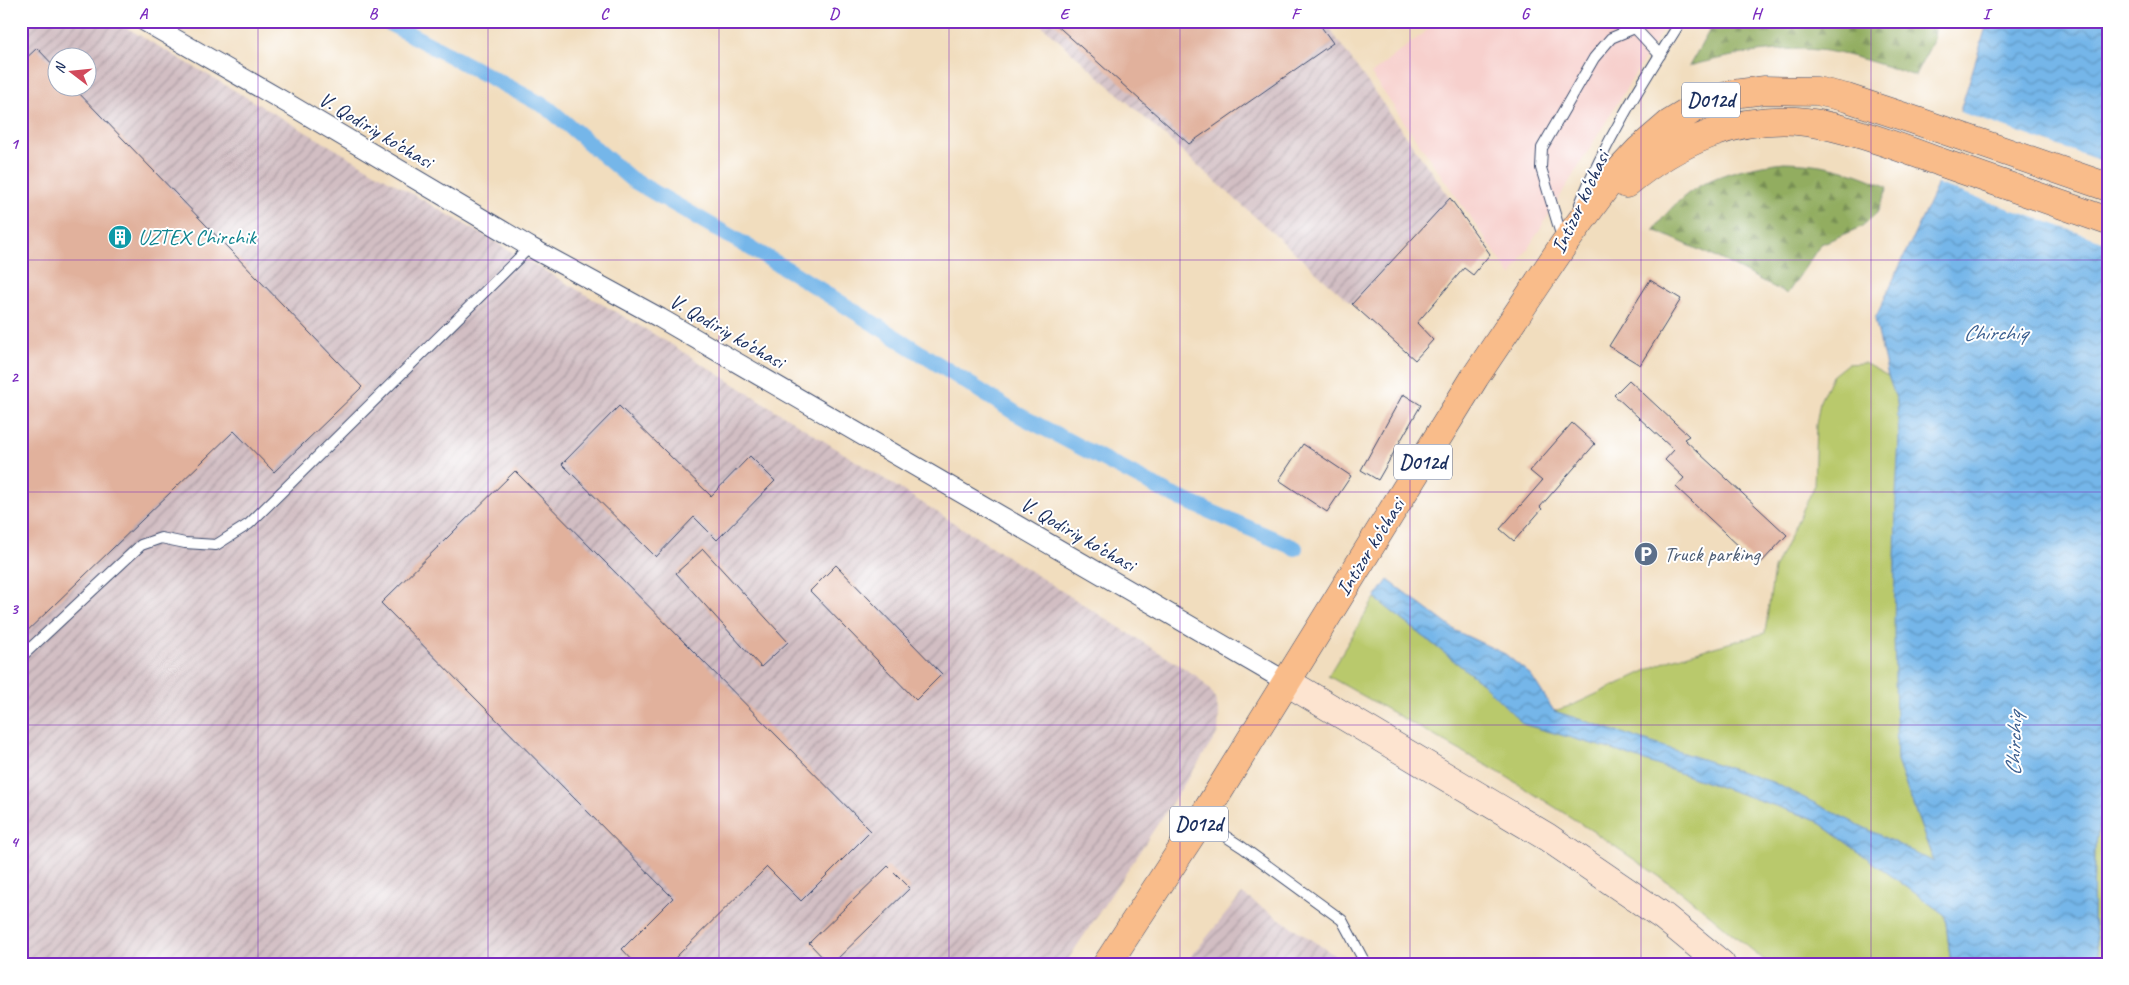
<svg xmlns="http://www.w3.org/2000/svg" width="2129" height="985" viewBox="0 0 2129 985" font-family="Caveat,sans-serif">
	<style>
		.built { fill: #f7d0cd }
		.industrial { fill: url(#industrial-furrows); fill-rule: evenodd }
		.green { fill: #b9c96c; stroke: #6a7c65 }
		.forest { fill: url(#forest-firs); stroke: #566e5f }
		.water { fill: url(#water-waves); stroke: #4872a4 }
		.pier { fill: #f1ddbe }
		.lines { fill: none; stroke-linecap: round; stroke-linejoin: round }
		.canal { stroke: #74b6e9; stroke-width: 16 }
		.building { fill: #e1b19c }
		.lane-casing { stroke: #3b496c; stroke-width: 12 }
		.street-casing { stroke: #3b496c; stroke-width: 21 }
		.secondary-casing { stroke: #3b496c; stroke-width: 29 }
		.primary-casing { stroke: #3b496c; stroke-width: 29 }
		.lane { stroke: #fff; stroke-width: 10 }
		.street { stroke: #fff; stroke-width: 19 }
		.secondary { stroke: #fde4d0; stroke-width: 28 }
		.primary { stroke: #f9bc8a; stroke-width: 28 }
		.grid { fill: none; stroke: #7b2cbf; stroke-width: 1; stroke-opacity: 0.55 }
		.labels { text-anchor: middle; stroke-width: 4; stroke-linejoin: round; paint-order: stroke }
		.shield { fill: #fff; stroke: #5f6d8e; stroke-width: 1 }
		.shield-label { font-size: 20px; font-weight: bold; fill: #1b2f5e }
		.street-label { font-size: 21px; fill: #1b2f5e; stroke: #fff }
		.culture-label { font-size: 21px; fill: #0d838f; stroke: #fff; text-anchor: start }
		.service-label { font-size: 21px; fill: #4e5e75; stroke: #fff; text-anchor: start }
		.water-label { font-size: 22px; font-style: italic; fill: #3a5e8f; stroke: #fff }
		.neatline { fill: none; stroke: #7b2cbf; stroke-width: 2 }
		.grid-label { font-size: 16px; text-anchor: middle; font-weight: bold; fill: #7b2cbf }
	</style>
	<defs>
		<pattern id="industrial-furrows" width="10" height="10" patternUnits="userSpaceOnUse" patternTransform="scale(1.25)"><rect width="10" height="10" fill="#d2bec3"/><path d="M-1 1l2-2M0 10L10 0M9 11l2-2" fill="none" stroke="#aa9ba2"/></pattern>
		<pattern id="forest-firs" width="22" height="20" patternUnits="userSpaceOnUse" patternTransform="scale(1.25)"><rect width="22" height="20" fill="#92ad60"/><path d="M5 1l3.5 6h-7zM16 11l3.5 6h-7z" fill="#768d52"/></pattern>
		<pattern id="water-waves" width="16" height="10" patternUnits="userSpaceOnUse" patternTransform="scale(1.25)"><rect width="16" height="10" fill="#74b6e9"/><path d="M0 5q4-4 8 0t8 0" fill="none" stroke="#5e94c0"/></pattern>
	</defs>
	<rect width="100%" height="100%" fill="#fff"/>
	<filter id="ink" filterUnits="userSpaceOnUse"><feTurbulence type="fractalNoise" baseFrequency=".02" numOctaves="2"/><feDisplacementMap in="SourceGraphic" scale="10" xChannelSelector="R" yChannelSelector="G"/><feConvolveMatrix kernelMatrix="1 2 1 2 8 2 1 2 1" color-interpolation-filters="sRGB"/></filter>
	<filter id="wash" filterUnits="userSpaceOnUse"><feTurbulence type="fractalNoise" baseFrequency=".0096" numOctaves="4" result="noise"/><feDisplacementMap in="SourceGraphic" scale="20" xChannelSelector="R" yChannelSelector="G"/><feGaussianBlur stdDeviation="1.12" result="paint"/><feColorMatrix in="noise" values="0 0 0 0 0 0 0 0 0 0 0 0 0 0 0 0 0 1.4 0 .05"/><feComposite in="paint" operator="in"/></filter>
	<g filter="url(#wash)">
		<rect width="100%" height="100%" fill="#f1ddbe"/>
		<path class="built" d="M1439,21h229l-157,255 -140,-202z"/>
		<path class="industrial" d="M21,21h94l554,322 529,334 16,18 5,18 -1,20 -153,231h-1044zM58,58h30v30h-30z
			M1037,21h287l126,177 -98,106z
			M1242,894l106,70h-163z"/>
		<path class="green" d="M1864,363l24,13 9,25 2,36 -4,127 2,197 37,102 -162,-81 -218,-71 19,-6 98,-46 94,-26 9,-64 40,-82 2,-62 4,-24 12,-25 15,-12z
			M1375,598l107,85 41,41 87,25 204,70 131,96 6,49h-182l-87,-72 -88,-60 -87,-55 -179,-101z
			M2108,785v179h-8l-7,-46 1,-66z"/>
		<path class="forest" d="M1715,21h221l-2,18 -19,37c-35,-12 -74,-26 -112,-27 -39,0 -76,7 -114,17z
			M1784,162c42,1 66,8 104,25l-11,26 -16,14 -40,17 -34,50 -63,-33 -70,-31c33,-49 74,-61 130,-68z"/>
		<path class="water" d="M1988,21h120v764l-14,67 -1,66 7,46h-149l-6,-49 -131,-96 -204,-70 -87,-25 -41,-41 -107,-85 13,-18 68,51 49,23 26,21 23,36 218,71 162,80 -37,-101 -3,-127 2,-138 3,-59 -2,-36 -9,-25 -13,-57 61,-131z"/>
		<path class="pier" d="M1957,111l151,52v80l-173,-60z"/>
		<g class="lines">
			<path class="canal" d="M385,21l163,87 83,71 161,93 225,142 153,80 125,54"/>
		</g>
		<g id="blocks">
			<path class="building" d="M1052,21h265l16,22 -144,101z
				M37,48l21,22v18h16l288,299 -88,85 -40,-41 -213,206v-574z
				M1450,198l40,56 -17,21 -9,-7 -47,55 16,17 -18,20 -63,-56z
				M1650,280l31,19 -41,66 -31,-19z
				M1629,380l60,56 -5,3 103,96 -28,30 -83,-78 8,-9 -19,-18 9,-10 -60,-55z
				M1403,394l18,11 -43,75 -17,-10z
				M619,406l92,90 39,-40 25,25 -58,59 -23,-23 -38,40 -94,-93z
				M1572,423l23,21 -55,63 2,2 -28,32 -14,-12 42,-48 -12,-10z
				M1303,444l48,32 -24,36 -48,-32z
				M515,471l356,360 -70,70 -34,-34 -98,97h-33l-14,-15 51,-51 -292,-295z
				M703,549l85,93 -27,25 -85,-94z
				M836,565l106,109 -26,26 -106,-109z
				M888,866l22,22 -78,76h-3l-20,-21z"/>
		</g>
	</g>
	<g filter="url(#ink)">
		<use href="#blocks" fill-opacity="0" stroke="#3b496c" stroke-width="1"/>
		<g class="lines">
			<g class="lane-casing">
				<path id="lane" d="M1623,21l12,7 25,27
					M1580,204c26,-65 64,-124 101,-183
					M1563,241l-22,-73 1,-20 52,-90 17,-20 24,-10 5,-7
					M21,657l120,-112 20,-7 24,5 31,2 33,-21 281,-277
					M1202,821l40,26 100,73 21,39 5,5"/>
			</g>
			<g class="street-casing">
				<path id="street" d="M144,21l148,85 238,141 130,71 627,364"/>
			</g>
			<g class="secondary-casing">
				<path id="secondary" d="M1287,682l260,155 117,80 57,47"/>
			</g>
			<g class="primary-casing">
				<path id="primary" d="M1626,184c50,-42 113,-70 180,-62 41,5 95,26 134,40 56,20 112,39 168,59
					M1107,964l94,-144 274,-443 89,-133 47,-64 28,-30 30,-26 33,-20 31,-10 32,-4 52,1 30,7 67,22 194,67"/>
			</g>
			<use href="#lane" class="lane"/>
			<use href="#street" class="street"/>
			<use href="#secondary" class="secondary"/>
			<use href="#primary" class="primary"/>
		</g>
	</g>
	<path class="grid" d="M258,21v943M488,21v943M719,21v943M949,21v943M1180,21v943M1410,21v943M1641,21v943M1871,21v943M21,260h2087M21,492h2087M21,725h2087"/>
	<defs>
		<g id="building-disc" transform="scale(1.25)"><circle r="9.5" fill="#0f9aa8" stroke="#fff"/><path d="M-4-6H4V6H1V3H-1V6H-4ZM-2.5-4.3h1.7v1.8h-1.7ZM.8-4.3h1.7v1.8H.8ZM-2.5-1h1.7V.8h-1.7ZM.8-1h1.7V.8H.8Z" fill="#fff"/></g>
		<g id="parking-disc" transform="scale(1.25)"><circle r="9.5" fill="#5c6f8a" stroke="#fff"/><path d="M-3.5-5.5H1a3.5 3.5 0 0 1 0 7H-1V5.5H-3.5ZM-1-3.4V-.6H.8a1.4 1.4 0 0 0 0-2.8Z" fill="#fff"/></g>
	</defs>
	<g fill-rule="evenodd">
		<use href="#building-disc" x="120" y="237"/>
		<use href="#parking-disc" x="1646" y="554"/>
	</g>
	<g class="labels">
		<g class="shield">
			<rect x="1682" y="82.5" width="58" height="35" rx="4"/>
			<rect x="1394" y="444.5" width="58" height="35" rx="4"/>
			<rect x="1170" y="806.5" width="58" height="35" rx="4"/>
		</g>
		<g class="shield-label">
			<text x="1711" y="107">D012d</text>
			<text x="1423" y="469">D012d</text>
			<text x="1199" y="831">D012d</text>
		</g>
		<g class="street-label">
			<text transform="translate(376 130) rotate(31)" y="7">V. Qodiriy ko‘chasi</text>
			<text transform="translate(1580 202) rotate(-65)" y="7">Intizor ko‘chasi</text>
			<text transform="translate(727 331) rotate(30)" y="7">V. Qodiriy ko‘chasi</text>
			<text transform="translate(1078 534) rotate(30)" y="7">V. Qodiriy ko‘chasi</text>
			<text transform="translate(1370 547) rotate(-58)" y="7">Intizor ko‘chasi</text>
		</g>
		<g class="culture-label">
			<text x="138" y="244">UZTEX Chirchik</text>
		</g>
		<g class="service-label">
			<text x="1664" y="561">Truck parking</text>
		</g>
		<g class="water-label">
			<text x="1995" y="340">Chirchiq</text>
			<text transform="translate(2013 744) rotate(-88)" y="8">Chirchiq</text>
		</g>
	</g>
	<rect width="2129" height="985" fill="none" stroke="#fff" stroke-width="55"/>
	<g transform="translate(72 72) rotate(286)"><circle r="24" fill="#ffffff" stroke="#a4acbf"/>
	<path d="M0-4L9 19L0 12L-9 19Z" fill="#d1495b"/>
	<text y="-8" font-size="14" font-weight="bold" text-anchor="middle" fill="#1b2f5e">N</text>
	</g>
	<rect x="28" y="28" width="2074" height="930" class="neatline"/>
	<g class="grid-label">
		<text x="143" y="19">A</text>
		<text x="373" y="19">B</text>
		<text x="604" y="19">C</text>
		<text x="834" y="19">D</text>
		<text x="1064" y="19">E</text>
		<text x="1295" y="19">F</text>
		<text x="1525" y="19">G</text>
		<text x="1756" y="19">H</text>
		<text x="1986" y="19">I</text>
		<text x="14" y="149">1</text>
		<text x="14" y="382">2</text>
		<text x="14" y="614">3</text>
		<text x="14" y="847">4</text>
	</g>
</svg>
